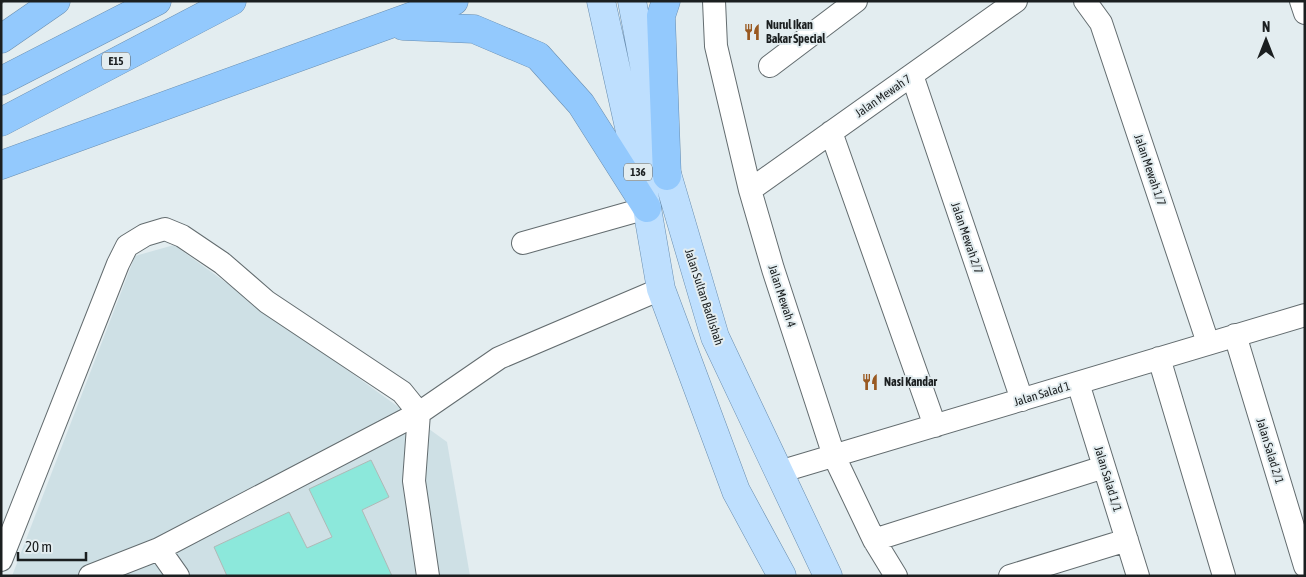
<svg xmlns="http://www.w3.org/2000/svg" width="1306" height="577" viewBox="0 0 1306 577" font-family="'Asap Condensed',sans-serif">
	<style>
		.built { fill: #cee0e5 }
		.building { fill: #8ce8db; stroke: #afb9b7 }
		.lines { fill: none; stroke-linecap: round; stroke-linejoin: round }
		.minor-casing { stroke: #636c6f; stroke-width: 24 }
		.major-casing { stroke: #698eb0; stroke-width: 29 }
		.highway-casing { stroke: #698eb0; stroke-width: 29 }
		.path { stroke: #91989a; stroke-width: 3; stroke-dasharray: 2.5 4; stroke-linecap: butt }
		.minor { stroke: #fff; stroke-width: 22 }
		.major { stroke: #bedffe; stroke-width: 28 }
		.highway { stroke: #93c9fd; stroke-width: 28 }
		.labels { text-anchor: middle; stroke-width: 4; stroke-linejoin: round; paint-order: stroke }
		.shield { fill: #e3edf0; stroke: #575d5e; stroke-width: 1 }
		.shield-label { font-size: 11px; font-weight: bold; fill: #1b1f20 }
		.poi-label { font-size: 12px; font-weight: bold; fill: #1b1f20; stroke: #e3edf0; text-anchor: start }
		.street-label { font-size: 12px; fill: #1b1f20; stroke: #e3edf0 }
	</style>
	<rect width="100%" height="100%" fill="#e3edf0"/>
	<path class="built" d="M174,245l273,197 23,134h-458l123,-320z"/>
	<path class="building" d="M371,460l18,37 -27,13 30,66h-165l-13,-29 75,-35 18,36 25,-11 -23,-48z"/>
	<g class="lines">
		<g class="minor-casing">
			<path id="minor" d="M714,1l2,45 34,144 23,79 61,187 40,84 22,36
				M1085,1l16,22 107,320
				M1301,1l4,12
				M770,66l86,-65
				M912,75l110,325
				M831,132l104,294
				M750,190l266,-189
				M523,243l124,-35
				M1235,335l70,231
				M1159,358l65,218
				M1078,383l60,193
				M419,413l-5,68 14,95
				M779,472l526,-157
				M874,540l230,-73
				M159,549l19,27
				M1,560l117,-296 9,-18 18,-11 20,-6 17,7 40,27 45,39 135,90 17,21 80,-55 162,-69
				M90,576l69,-27 260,-136
				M1010,576l117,-36"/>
		</g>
		<g class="major-casing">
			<path id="major" d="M601,1l46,207 14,81 75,202 46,85
				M632,1l28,149 55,187 113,239"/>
		</g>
		<g class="highway-casing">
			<path id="highway" d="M666,1l-5,15 6,160
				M403,26l71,3 64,27 43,48 66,104
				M1,39l55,-38
				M1,81l156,-80
				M1,122l231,-121
				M1,165l453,-164"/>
		</g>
		<path class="path" d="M1,3l2,-2"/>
		<use href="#minor" class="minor"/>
		<use href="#major" class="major"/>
		<use href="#highway" class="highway"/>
	</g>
	<defs>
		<g id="restaurant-bare" transform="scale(1.35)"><path d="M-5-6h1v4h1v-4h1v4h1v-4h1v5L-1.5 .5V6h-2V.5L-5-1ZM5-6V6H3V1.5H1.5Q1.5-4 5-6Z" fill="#995921" stroke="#e3edf0" stroke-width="2.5" paint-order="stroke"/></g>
	</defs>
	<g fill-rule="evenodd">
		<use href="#restaurant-bare" x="752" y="32"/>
		<use href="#restaurant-bare" x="870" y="382"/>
	</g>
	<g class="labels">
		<g class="shield">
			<rect x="102" y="52.5" width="28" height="17" rx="4"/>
			<rect x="624" y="163.5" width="28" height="17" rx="4"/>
		</g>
		<g class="shield-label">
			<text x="116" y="65">E15</text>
			<text x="638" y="176">136</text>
		</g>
		<g class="poi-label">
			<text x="766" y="29">Nurul Ikan<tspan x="766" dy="14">Bakar Special</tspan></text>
			<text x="884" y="386">Nasi Kandar</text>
		</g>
		<g class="street-label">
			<text transform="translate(883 96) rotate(-35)" y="4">Jalan Mewah 7</text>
			<text transform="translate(1150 170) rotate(71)" y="4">Jalan Mewah 1/7</text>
			<text transform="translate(967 238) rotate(71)" y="4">Jalan Mewah 2/7</text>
			<text transform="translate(782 296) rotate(72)" y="4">Jalan Mewah 4</text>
			<text transform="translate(704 297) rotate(72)" y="4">Jalan Sultan Badlishah</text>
			<text transform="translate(1042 394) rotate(-17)" y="4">Jalan Salad 1</text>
			<text transform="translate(1270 451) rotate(73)" y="4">Jalan Salad 2/1</text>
			<text transform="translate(1108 479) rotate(73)" y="4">Jalan Salad 1/1</text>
		</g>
	</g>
	<rect width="1306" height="577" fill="none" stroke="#1b1f20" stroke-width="5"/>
	<g transform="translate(1266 40)" stroke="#e3edf0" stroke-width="4" paint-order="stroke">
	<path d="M0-4L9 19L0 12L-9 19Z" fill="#1b1f20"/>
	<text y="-8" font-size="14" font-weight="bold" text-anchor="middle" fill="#1b1f20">N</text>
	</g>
	<path d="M18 552v8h68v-8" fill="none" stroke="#1b1f20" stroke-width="2.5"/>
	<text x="25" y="552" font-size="15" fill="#1b1f20" stroke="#e3edf0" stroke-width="4" paint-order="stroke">20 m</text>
</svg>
